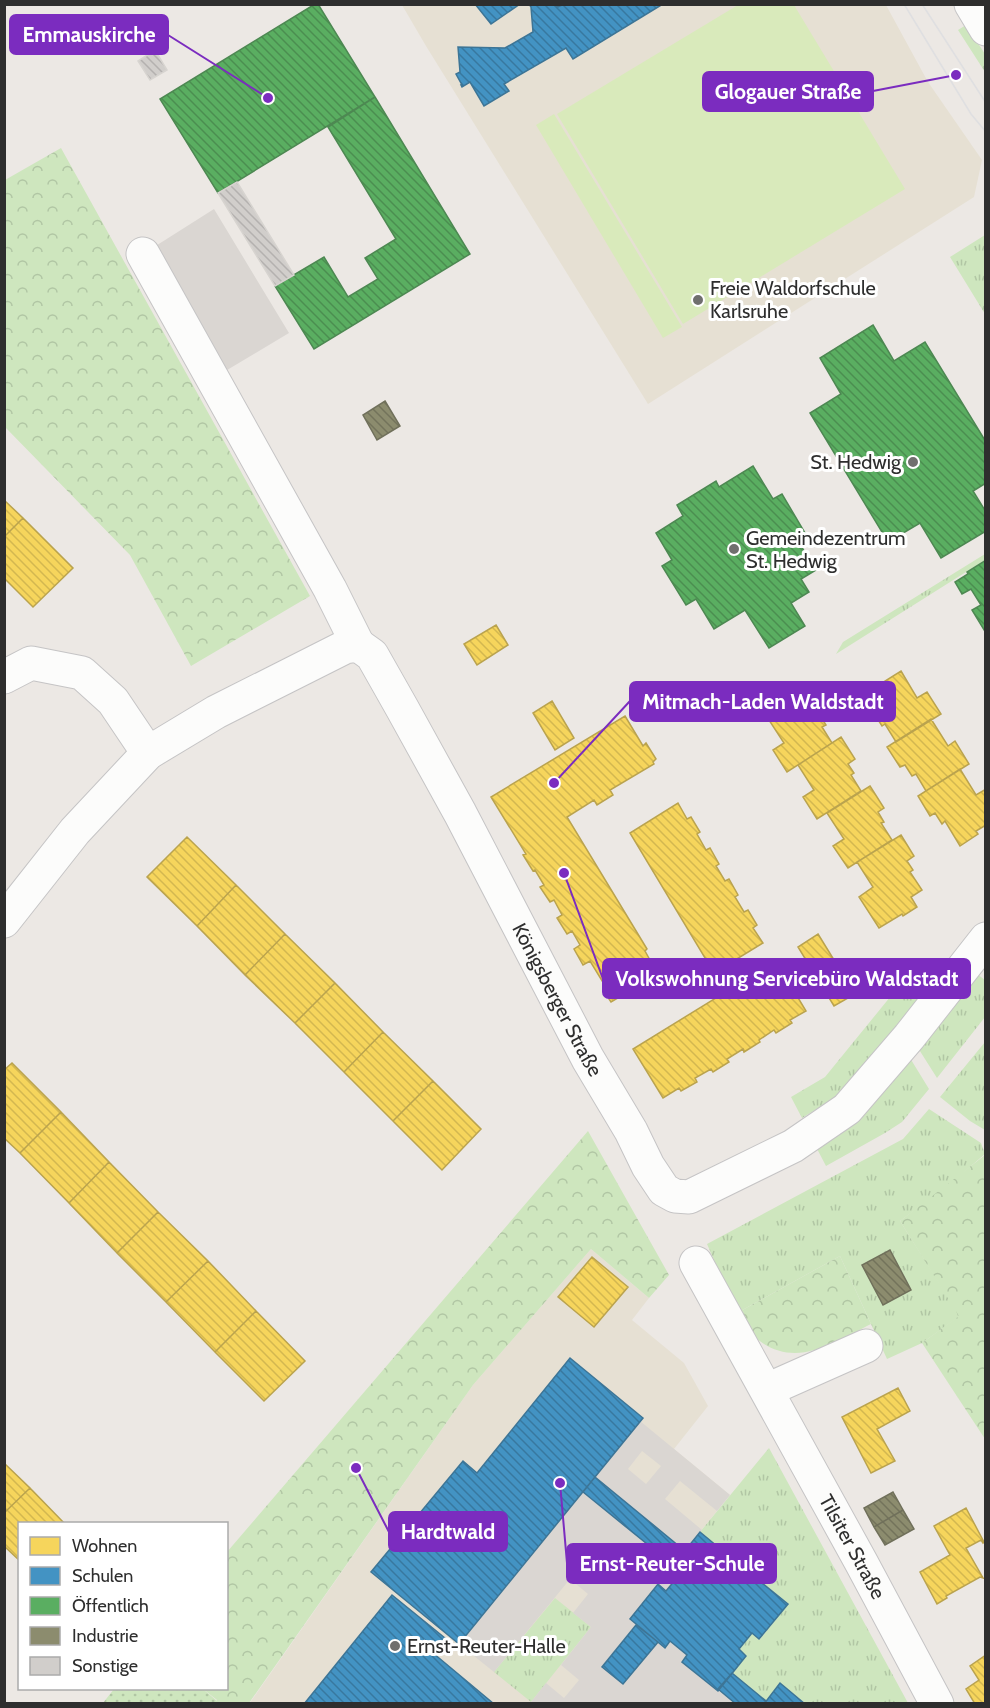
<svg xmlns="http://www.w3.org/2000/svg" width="990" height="1708" viewBox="0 0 990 1708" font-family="Cabin,sans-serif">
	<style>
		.education { fill: #e6e0d3 }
		.grass { fill: url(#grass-tufts); fill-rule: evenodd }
		.forest { fill: url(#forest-crowns) }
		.park { fill: url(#park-dots) }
		.pitch { fill: #d9eabb }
		.plaza { fill: #dad6d2; fill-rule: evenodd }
		.homes { fill: url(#homes-back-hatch); stroke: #baa34e; stroke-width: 1.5 }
		.schools { fill: url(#schools-back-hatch); stroke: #3d7596; stroke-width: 1.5 }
		.public { fill: url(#public-back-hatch); stroke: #4d8852; stroke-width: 1.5 }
		.industry { fill: url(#industry-back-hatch); stroke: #70705b; stroke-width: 1.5 }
		.building { fill: url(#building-back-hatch); stroke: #d7d4d0; stroke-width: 1.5 }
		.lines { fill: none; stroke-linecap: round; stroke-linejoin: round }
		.minor-casing { stroke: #c5c4c5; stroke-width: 35 }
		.minor { stroke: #fcfcfb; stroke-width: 33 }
		.tram { stroke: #dfdfe1; stroke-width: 1.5 }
		.poi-dot { fill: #706f6e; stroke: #fff; stroke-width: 2 }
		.labels { text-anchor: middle; stroke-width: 6; stroke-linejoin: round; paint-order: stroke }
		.poi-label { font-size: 20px; fill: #2e2e2e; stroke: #fff; text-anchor: start }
		.street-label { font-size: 20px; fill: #2e2e2e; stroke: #fff }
		.leader { fill: none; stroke: #7b2cbf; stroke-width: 2 }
		.callout-dot { fill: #7b2cbf; stroke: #fff; stroke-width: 2 }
		.callout { fill: #7b2cbf; stroke: #7b2cbf; stroke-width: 2 }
		.callout-label { font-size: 21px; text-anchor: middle; font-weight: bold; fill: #fff }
	</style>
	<defs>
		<pattern id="grass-tufts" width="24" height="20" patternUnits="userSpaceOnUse" patternTransform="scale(1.5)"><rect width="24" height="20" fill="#cee6be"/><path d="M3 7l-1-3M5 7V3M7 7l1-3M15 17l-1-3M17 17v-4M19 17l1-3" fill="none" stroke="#b1c6a4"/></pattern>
		<pattern id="forest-crowns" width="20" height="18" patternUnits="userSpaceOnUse" patternTransform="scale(1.5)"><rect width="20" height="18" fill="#cee6be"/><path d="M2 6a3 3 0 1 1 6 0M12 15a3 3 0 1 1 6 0" fill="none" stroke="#b1c6a4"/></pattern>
		<pattern id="park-dots" width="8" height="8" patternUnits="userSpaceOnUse" patternTransform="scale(1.5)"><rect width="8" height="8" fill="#cee6be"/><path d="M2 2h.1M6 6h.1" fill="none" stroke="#b1c6a4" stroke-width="1.8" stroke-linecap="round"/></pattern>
		<pattern id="homes-back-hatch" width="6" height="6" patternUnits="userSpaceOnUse" patternTransform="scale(1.5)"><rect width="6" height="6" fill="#f6d55c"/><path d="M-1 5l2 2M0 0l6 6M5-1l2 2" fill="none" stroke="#d3b750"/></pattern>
		<pattern id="schools-back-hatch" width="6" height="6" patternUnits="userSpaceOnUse" patternTransform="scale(1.5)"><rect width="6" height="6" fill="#4393c3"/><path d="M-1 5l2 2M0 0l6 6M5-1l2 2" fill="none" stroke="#38789f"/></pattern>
		<pattern id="public-back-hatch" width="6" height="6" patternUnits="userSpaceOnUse" patternTransform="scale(1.5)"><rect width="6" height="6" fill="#5aae61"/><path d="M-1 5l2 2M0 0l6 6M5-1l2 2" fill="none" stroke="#4b8e50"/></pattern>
		<pattern id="industry-back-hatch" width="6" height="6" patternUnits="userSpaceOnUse" patternTransform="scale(1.5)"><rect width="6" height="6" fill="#8c8c6e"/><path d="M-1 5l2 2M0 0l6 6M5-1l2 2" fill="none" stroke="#73735b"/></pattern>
		<pattern id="building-back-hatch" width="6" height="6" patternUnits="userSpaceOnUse" patternTransform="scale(1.5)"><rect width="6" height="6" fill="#d1cecb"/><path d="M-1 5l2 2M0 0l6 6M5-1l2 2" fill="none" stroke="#b4b1af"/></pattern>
	</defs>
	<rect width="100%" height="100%" fill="#ece8e4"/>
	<path class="education" d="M402,5h484l42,77 54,78 -8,37 -326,207 -222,-358z
		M591,1249l58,49 -17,22 52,43 24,43 -34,43 56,46 -30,37 35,29 -5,7 22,7 36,29 -42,52 20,45 14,-18 25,20 -556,1 224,-319z"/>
	<path class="grass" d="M966,25l19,29v18l-27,-42z
		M985,235v79l-35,-57z
		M985,554v6l-149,94 7,-12z
		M921,959l19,15 -83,102 -24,23 -31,19 -11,-21 34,-20z
		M977,974l8,6v37l-48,61 -19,-30z
		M985,1042v88l-15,-9 -30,-24z
		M910,1058l19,31 -27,33 -17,11 -59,33 -11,-21z
		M929,1109l52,34 4,11 -35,30 -50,37 60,95 -38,27 -35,16 -47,-103 -103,57 -30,-69 196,-105zM890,1250l21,40 -17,9z
		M769,1448l139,255h-103l-25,-20 -14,18 -34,-28 14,-17 -7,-7 13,-16 8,6 28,-35 -35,-29 -7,7 -17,-14 6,-7 -35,-29z
		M555,1598l36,29 -60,75 -37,-30z"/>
	<path class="forest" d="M61,148l249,448 -119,70 -61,-111 -125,-128v-247z
		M588,1131l81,144 -20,23 -58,-49 -118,136 -224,318h-34l2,-3 -14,-11 23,-1 1,-136z
		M985,1155v284l-63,-96 37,-27 -59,-95z
		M840,1256l31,68c-36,18 -75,46 -114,15 -8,-6 -14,-18 -20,-26z"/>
	<path class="park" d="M114,1689h89l14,12 -2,3 -112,-1z"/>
	<path class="pitch" d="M738,5h56l111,184 -222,135 -126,-210z
		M554,114l128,213 -19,11 -127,-213z"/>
	<path class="plaza" d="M214,209l75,124 -77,46 -69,-125z
		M640,1421l90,74 -13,16 -37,-30 -15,18 37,31 -30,37 8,7 -14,17 -8,-7 -28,35 34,28 6,-6 17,14 -5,7 35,29 1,-2 18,14h-203l-2,-1 15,-19 18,15 15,-18 -18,-15 30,-38 -18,-14 15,-19 -18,-15 -76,93 -35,-28zM642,1451l19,15 -15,18 -18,-15z"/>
	<path class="homes" d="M4,500l19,18 -19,19z
		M23,518l50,50 -40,39 -29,-29v-41z
		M496,625l12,20 -31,20 -13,-21z
		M901,671l16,27 10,-6 14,22 -45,28 -11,-18 -3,2 -7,-11 -5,3 -12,-20z
		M812,689l14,21 -7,4 7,11 -4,2 10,16 -45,29 -14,-22 11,-7 -17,-26z
		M552,701l22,37 -19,12 -22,-37z
		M625,716l18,30 3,-3 10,16 -3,3 1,2 -44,26 3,5 -16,10 -3,-5 -27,17 80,132 -2,2 11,20 -30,18 2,3 -17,10 -2,-3 3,-2 -22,-36 -7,4 -9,-16 6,-4 -8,-14 -5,3 -10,-16 5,-3 -8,-15 -4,2 -10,-15 4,-2 -9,-15 -2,1 -10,-16 3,-1 -35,-57z
		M931,719l17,27 7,-5 14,23 -43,27 -10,-17 -4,2 -7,-11 -5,2 -13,-20z
		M841,737l14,22 -7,5 6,9 -3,2 10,16 -44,28 -14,-22 11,-7 -16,-25z
		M960,769l16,26 10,-6v36l-10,6 2,3 -18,12 -15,-25 -3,3 -7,-11 -5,3 -12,-20z
		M870,786l14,22 -6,4 6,10 -3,1 11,17 -44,28 -15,-22 11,-7 -17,-26z
		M678,803l9,16 4,-2 9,15 -3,2 9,16 4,-2 9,16 -3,2 9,15 4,-2 9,16 -3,2 9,15 4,-2 9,15 -4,3 10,15 -49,30 -84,-140z
		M901,835l13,21 -7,5 6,9 -3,2 12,18 -11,7 6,10 -14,9 -1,-2 -23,14 -20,-31 14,-10 -16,-25z
		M187,837l49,48 -39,41 -50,-49z
		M236,885l49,49 -40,41 -48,-49z
		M285,934l50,49 -40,40 -50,-48z
		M818,934l37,60 -21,12 -36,-59z
		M776,961l30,50 -16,9 2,3 -16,10 -2,-3 -15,10 1,2 -16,10 -1,-3 -16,10 2,3 -16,10 -2,-3 -16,9 2,4 -16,9 -2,-3 -16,10 -30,-49z
		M335,983l48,49 -39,40 -49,-49z
		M383,1032l50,49 -40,40 -49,-49z
		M12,1063l49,49 -41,41 -16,-15v-68z
		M433,1081l48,48 -39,41 -49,-49z
		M61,1112l48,50 -40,41 -49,-50z
		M109,1162l49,50 -41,41 -48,-50z
		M158,1212l50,49 -42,41 -49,-49z
		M592,1257l36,30 -34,40 -36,-30z
		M208,1261l48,50 -41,41 -49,-50z
		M256,1311l49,50 -41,40 -49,-49z
		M898,1388l12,23 -33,18 18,32 -24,12 -29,-56z
		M4,1463l26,25 -26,25z
		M30,1488l35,36h-45v37l-16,-15v-33z
		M966,1508l18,34 -1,1 -2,-3 -15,8 17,30 -3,-1 -34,19 1,2 -10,6 -17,-32 30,-17 -16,-29z
		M986,1655v49h-11l-9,-15 13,-9 -9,-14z"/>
	<path class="schools" d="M475,4h45l-29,20z
		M529,4h23l6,3 6,-3h99l-90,55 -7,-11 -62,36 5,7 -25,15 -14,-24 -8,5 -1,-2h1l-6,-11 4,-2 -2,-25 47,1 28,-16 -2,-25z
		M570,1358l73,60 -184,226 -88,-72 92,-111 14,12z
		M595,1477l90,74 -12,14 -90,-73z
		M700,1532l35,29 -6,7 17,14 6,-7 36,29 -29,35 -7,-6 -13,16 7,7 -28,35 -36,-29 5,-7 -17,-14 -5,7 -35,-29 28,-35 8,7 14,-17 -8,-7z
		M392,1595l53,43 -12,15 61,51h-190z
		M636,1625l22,17 -35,42 -21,-17z
		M732,1673l34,28 -2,3h-28l-18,-15z
		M780,1683l25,21h-41z"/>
	<path class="public" d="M315,4h3l57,93 -157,96 -58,-94z
		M375,97l95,157 -156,95 -39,-63 49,-29 24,40 30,-18 -13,-21 31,-19 -68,-112z
		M873,325l21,36 31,-19 61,100v41l-13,8 13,21v19l-45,27 -21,-35 -32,19 -78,-129 31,-19 -21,-36z
		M753,466l20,33 9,-5 23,39 -9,5 20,32 -15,9 8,13 -18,11 14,23 -36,22 -24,-38 -31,19 -18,-30 -10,6 -24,-39 10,-6 -16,-27 27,-17 -6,-11 39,-24 3,6z
		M986,560v73l-14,-23 9,-5 -10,-16 -9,5 -7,-12 13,-8 -1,-2z"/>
	<path class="industry" d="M385,401l15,25 -23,14 -14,-25z
		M890,1250l21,40 -28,15 -21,-40z
		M893,1492l10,18 -29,17 -10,-19z
		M903,1510l11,19 -29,16 -11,-18z"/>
	<path class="building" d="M155,50l12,20 -17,10 -12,-19z
		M237,182l57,93 -19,11 -57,-93z"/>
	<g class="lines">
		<g class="minor-casing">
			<g id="minor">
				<path d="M971,4l15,25"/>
				<path d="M143,254l187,335 28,56"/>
				<path d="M4,677l27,-14 51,10 31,28 35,52"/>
				<path id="s1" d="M4,921l71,-90 73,-78 68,-41 129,-65 13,-2 14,10 30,53 58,105 128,246 43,72 17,35 16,24 11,6 14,1 104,-51 54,-37 62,-72 77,-98"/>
				<path id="s2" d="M696,1263l165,299 76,142"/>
				<path d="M767,1390l99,-44"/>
			</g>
		</g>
		<use href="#minor" class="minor"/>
		<path class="tram" d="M904,4l67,110 15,18
			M922,4l64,99"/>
	</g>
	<g class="poi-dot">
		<circle cx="698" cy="300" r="6"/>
		<circle cx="913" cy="462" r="6"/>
		<circle cx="734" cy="549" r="6"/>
		<circle cx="395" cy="1646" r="6"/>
	</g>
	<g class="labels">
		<g class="poi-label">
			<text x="710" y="295">Freie Waldorfschule<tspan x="710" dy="23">Karlsruhe</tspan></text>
			<text x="901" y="469" text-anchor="end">St. Hedwig</text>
			<text x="746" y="545">Gemeindezentrum<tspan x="746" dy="23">St. Hedwig</tspan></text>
			<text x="407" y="1653">Ernst-Reuter-Halle</text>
		</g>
		<g class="street-label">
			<text dy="7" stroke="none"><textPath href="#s1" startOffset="867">Königsberger Straße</textPath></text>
			<text dy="7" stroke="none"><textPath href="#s2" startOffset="324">Tilsiter Straße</textPath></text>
		</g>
	</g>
	<path class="leader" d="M268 98L168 35M956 75L873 91M554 783L630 701M564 873L603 979M356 1468L389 1532M560 1483L567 1563"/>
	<g class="callout-dot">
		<circle cx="268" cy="98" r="6"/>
		<circle cx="956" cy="75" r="6"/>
		<circle cx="554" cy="783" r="6"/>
		<circle cx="564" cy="873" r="6"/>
		<circle cx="356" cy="1468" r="6"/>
		<circle cx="560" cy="1483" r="6"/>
	</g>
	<g class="callout">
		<rect x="10" y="15" width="158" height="39" rx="6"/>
		<rect x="703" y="72" width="170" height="39" rx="6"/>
		<rect x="630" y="682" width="265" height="39" rx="6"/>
		<rect x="603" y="959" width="367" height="39" rx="6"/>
		<rect x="389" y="1512" width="118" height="39" rx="6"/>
		<rect x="567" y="1544" width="209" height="39" rx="6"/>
	</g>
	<g class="callout-label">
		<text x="89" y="42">Emmauskirche</text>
		<text x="788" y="99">Glogauer Straße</text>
		<text x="763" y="709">Mitmach-Laden Waldstadt</text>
		<text x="787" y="986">Volkswohnung Servicebüro Waldstadt</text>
		<text x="448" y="1539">Hardtwald</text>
		<text x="672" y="1571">Ernst-Reuter-Schule</text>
	</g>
	<rect width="990" height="1708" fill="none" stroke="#2e2e2e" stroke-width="12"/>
	<rect x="18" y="1522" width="210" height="168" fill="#ffffff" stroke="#ababab" stroke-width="1.5"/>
	<rect x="30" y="1537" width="30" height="18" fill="#f6d55c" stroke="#ababab" stroke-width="1.5"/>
	<text x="72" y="1552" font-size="18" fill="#2e2e2e">Wohnen</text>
	<rect x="30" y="1567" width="30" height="18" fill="#4393c3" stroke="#ababab" stroke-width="1.5"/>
	<text x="72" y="1582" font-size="18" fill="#2e2e2e">Schulen</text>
	<rect x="30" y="1597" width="30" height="18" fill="#5aae61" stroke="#ababab" stroke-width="1.5"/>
	<text x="72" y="1612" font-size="18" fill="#2e2e2e">Öffentlich</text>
	<rect x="30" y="1627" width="30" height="18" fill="#8c8c6e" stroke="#ababab" stroke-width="1.5"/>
	<text x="72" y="1642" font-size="18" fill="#2e2e2e">Industrie</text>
	<rect x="30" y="1657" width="30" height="18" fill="#d1cecb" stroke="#ababab" stroke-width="1.5"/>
	<text x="72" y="1672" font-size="18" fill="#2e2e2e">Sonstige</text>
</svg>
